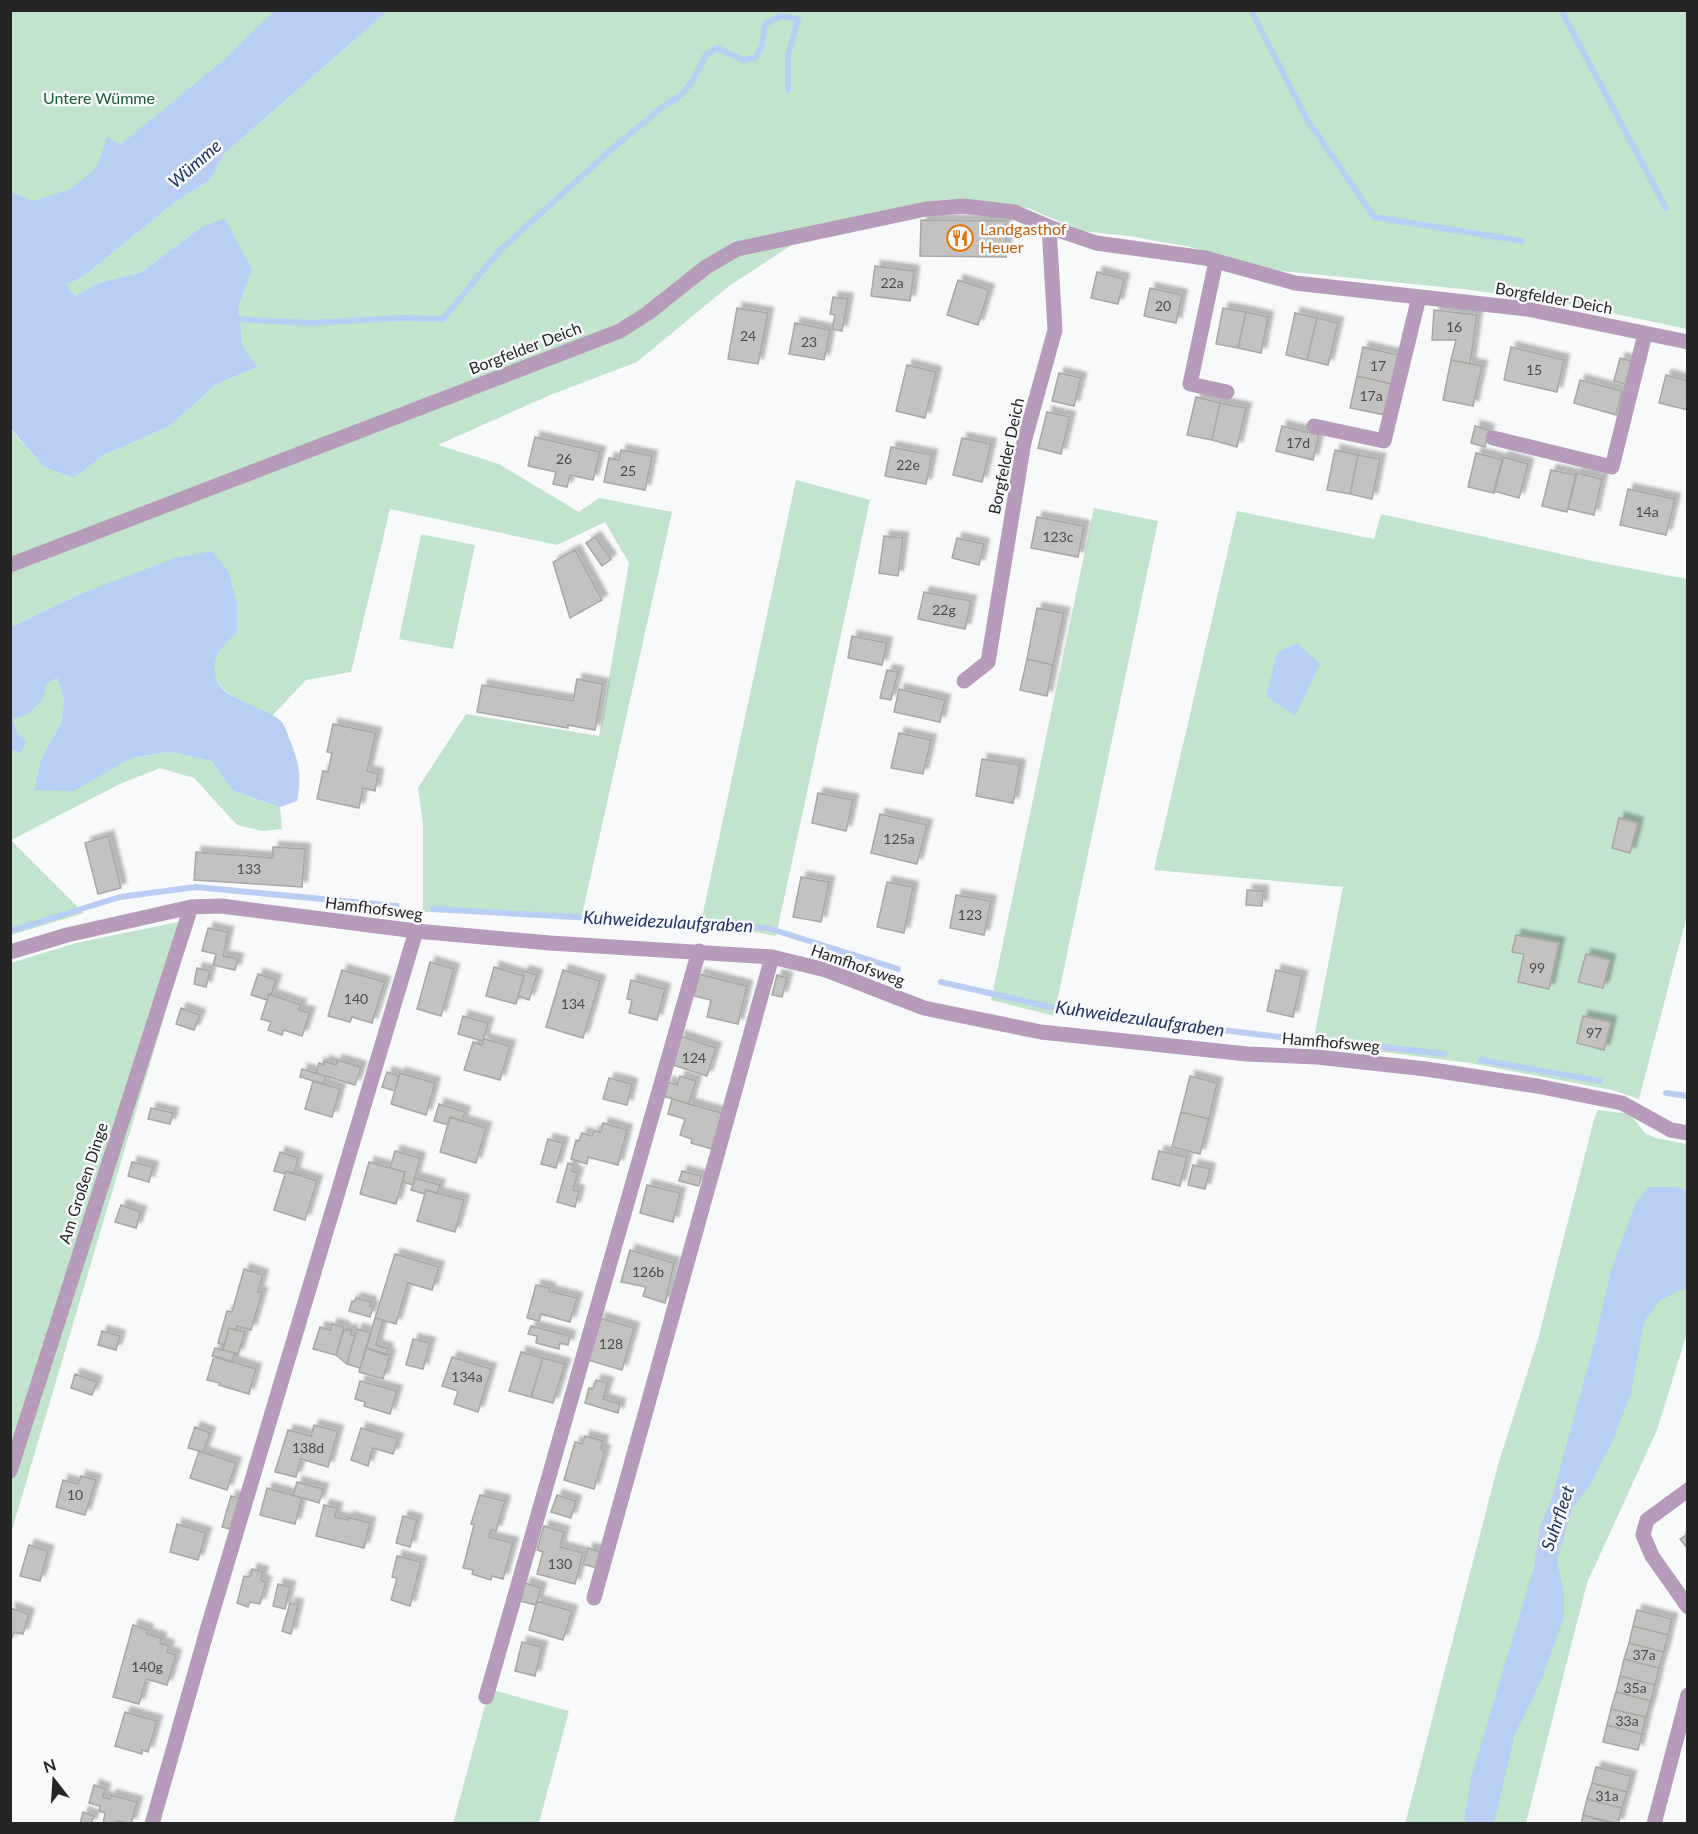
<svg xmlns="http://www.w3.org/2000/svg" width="1698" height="1834" viewBox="0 0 1698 1834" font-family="Lato,sans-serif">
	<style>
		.green { fill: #c2e3cc }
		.water { fill: #bacef4 }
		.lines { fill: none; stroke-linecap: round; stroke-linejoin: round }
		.stream { stroke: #bacef4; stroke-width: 6 }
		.building { fill: #c4c2c0; stroke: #a8a7a4; stroke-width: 1.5; filter: url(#shadow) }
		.minor { stroke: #b69bbb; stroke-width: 15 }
		.labels { text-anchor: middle; stroke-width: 5; stroke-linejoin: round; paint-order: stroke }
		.number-label { font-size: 14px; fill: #4d4c4c }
		.park-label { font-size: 16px; fill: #1c5d39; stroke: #f7f9fb }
		.food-label { font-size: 16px; fill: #c56008; stroke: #f7f9fb; text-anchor: start }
		.street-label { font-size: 16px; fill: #252526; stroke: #f7f9fb }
		.water-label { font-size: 18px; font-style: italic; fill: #1f3565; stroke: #f7f9fb }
	</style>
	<defs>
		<filter id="shadow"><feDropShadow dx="5.5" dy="-5.5" stdDeviation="1.5" flood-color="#0004"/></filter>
	</defs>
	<rect width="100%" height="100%" fill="#f7f9fb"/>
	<path class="green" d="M11,11h329l-329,271z
		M388,11h1299v318l-128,-27 -96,-13 -191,-19 -82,-23 -61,-11 -48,-5 -53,-23 -65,-9 -25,1 -117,26 -92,60 -92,76 -87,33 -112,50 61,19 80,48 20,-14 73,14 -90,403 -159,-3v-88l-5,-36 48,-74 133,22 30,-173 -24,-41 -48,23 -167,-36 -39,163 -45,8 -34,36c-20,-11 -65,-25 -59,-54 3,-12 16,-21 24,-29v-30l-8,-31 -149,22 -69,33 -1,-198 34,38 30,11 30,-23 64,-28 29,-25 18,-17 43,-18 -15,-21 -5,-38 14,-38 -52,-42 -59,44 -46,12 -19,12 -5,-4 -4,-7 17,-9 90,-73 36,-23 14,-26z
		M796,480l74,20 -94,436 -75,-14z
		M1094,508l64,13 -104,495 -63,-16z
		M1237,511l137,28 7,-25 211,47 95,18v336l-48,184 -27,-9 -142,-27 -157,-20 30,-156 -189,-17z
		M421,534l54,11 -22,104 -54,-10z
		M57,678l7,23 -3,22 -21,38 -6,29h40l57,-32 39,-6 41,9 22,30 47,16 2,22 -20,2 -25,-6 -43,-47 -34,-10 -40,16 -109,56 73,73 -73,22v-185l9,3 -2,-19 -5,-15 32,-35z
		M193,919l-182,614v-570l65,-20z
		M1598,1110l32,4 15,19 10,5 32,6v189l-30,97 -70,153 -61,240 -121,1 93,-359 40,-126 56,-220z
		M493,1690l76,21 -30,112 -86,1 31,-115z"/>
	<path class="water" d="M274,11h114l-164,143 -14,26 -36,23 -90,73 -17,9 4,7 5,4 19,-12 46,-12 59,-44 25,-10 27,52 -14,38 5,38 15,21 -43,18 -18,17 -29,25 -64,28 -30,23 -30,-11 -33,-38v-237l22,9 38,-12 26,-22 10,-30 14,7 104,-85z
		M212,551l17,21 8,31v30c-14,14 -26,21 -22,42 4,25 49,30 66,46 4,4 6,12 8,17 10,24 13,37 8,63l-17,6 -47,-16 -22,-30 -41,-9 -39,6 -57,33 -40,-1 6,-29 21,-38 3,-22 -7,-23 -11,6 -3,16 -16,15 -14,4 5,15 9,7 -7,12 -9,-3v-123l69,-33 95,-36z
		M1297,643l23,21 -25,52 -29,-20 11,-43z
		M1649,1187h29l9,4v99h-7l-21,11 -15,21 -13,71 -16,43 -25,49 -18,24 -15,53 7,29v26l-22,62 -27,55 -21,89h-30l7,-45 63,-211 6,-41 11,-25 42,-153 18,-77 25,-69z"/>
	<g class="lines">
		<path class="stream" d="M1251,10l55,108 68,99 148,24
			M1561,10l105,198
			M234,319l76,4 91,-5 42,1 57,-69 113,-102 47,-39 22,-15 11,-14 13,-25 11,-7 26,12 12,-2 7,-12 3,-22 16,-8 17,3 -10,37v34
			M433,909l335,19 130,41
			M10,931l110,-34 76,-10 201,19
			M941,982l131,30 233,28
			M1332,1041l113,13
			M1480,1060l120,21
			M1666,1093l22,3"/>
	</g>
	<path class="building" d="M921,220l85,1v36l-86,-1z
		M875,266l39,5 -4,30 -39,-5z
		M1097,272l27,7 -6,25 -27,-6z
		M958,280l31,10 -11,35 -31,-10z
		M1150,288l32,7 -6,28 -32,-7z
		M833,297l15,2 -6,32 -10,-2 3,-14 -5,-1z
		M737,308l31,5 -10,51 -30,-5z
		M1223,308l23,4 -8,36 -22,-4z
		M1434,310l43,5 -7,49 -19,-4 5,-20h-24z
		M1246,312l22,5 -7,36 -23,-5z
		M1295,313l22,5 -10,42 -21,-5z
		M1317,318l21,5 -10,42 -21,-5z
		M795,323l35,7 -6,30 -35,-6z
		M1363,347l35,8 -6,29 -35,-8z
		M1511,347l53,13 -7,32 -53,-12z
		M1620,358l14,4 -6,23 -14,-4z
		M1451,360l31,6 -9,40 -30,-6z
		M907,365l29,7 -11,46 -29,-7z
		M1059,373l22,5 -7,28 -22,-5z
		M1666,375l22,6v29l-29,-7z
		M1357,376l35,8 -7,31 -35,-7z
		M1580,380l42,11 -6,24 -42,-12z
		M1196,397l24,6 -8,37 -25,-5z
		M1220,403l26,5 -9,39 -25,-7z
		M1047,412l23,5 -9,37 -23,-6z
		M1282,426l37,9 -6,25 -37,-9z
		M1475,426l14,4 -4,17 -14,-4z
		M535,437l65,15 -7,28 -23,-5 -3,12 -14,-3 3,-12 -28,-6z
		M962,438l29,6 -9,38 -29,-7z
		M891,447l41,8 -6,29 -41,-8z
		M621,450l31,6 -7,34 -41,-8 5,-24 10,2z
		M1335,450l23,5 -8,39 -23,-4z
		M1476,453l27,7 -9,33 -26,-6z
		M1358,455l22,4 -8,40 -22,-5z
		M1503,457l25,7 -9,34 -25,-7z
		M1551,470l25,5 -9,37 -25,-6z
		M1577,473l25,6 -8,36 -26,-6z
		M1628,489l47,10 -9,36 -46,-10z
		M1037,517l47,9 -6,31 -47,-9z
		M884,536l19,2 -5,38 -19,-3z
		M595,537l16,22 -9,7 -16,-23z
		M957,538l27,6 -5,21 -27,-7z
		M575,550l27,50 -32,18 -17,-56z
		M924,592l47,9 -6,28 -47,-10z
		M1037,608l27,5 -11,52 -26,-6z
		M852,636l35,7 -5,22 -34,-7z
		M1027,659l26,6 -6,31 -27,-6z
		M887,670l11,2 -7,28 -11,-2z
		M577,679l26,5 -8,46 -27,-5v3l-91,-16 5,-27 91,16z
		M899,689l46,11 -5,22 -46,-10z
		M333,724l43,9 -9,38 11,3 -3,17 -12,-3 -4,20 -42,-9 6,-28 5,1 4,-19 -5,-1z
		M899,733l32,7 -8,34 -32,-6z
		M982,759l38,6 -7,38 -37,-7z
		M818,793l35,7 -7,31 -34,-8z
		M880,814l47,11 -10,39 -46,-11z
		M1619,818l19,5 -8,30 -18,-5z
		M108,836l13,52 -23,6 -13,-51z
		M273,847l32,2 -3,38 -108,-7 2,-28 77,6z
		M801,877l28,5 -8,40 -28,-5z
		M887,882l26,5 -9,46 -27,-6z
		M1247,890l16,1 -1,15 -16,-1z
		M956,895l35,6 -7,34 -34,-7z
		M208,928l20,4 -5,24 15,3 -3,11 -22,-5 3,-11 -14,-3z
		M1516,935l43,8 -10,46 -31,-7 6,-28 -12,-2z
		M1586,954l24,6 -7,28 -25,-6z
		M430,962l24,7 -13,47 -24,-7z
		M494,967l30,9 -8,28 -30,-8z
		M197,968l13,3 -4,16 -12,-3z
		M342,970l43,12 -13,41 -20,-6 -2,5 -22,-6z
		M563,970l37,11 -17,57 -37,-11z
		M1276,970l26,6 -9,41 -26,-6z
		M524,971l13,4 -8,25 -11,-4 6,-20h-2z
		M258,974l18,6 -5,15 -2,-1 -2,6 -16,-5z
		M699,974l48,12 -9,38 -31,-7 4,-17 -17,-4z
		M777,975l10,3 -5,19 -10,-2z
		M631,980l34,9 -8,31 -28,-7 3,-13 -5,-1z
		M269,994l32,11 -2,5 11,3 -8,23 -18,-6 -2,5 -14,-5 3,-8 -10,-3z
		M181,1008l19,7 -6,15 -18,-6z
		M463,1016l25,7 -5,18 -25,-7z
		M1583,1016l28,6 -7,28 -27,-7z
		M680,1036l36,12 -9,28 -34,-11z
		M484,1039l26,7 -10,34 -36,-10 9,-28 9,3z
		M337,1060l24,7 -6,18 -39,-12 3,-10 5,2v-4l12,4z
		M302,1069l24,7 -2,8 -24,-7z
		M387,1072l12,4 -4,15 -13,-4z
		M400,1073l35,10 -9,32 -35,-11z
		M680,1076l16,5 -7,23 -26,-8 4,-14 10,3z
		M1190,1076l27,7 -8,36 -28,-7z
		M609,1078l23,6 -5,21 -24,-6z
		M313,1081l27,8 -8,28 -27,-8z
		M672,1099l53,15 -13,35 -21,-6 1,-4 -12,-4 5,-16 -17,-5z
		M439,1104l26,8 -3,9 -12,-4 -2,8 -14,-4z
		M151,1108l22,5 -3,11 -22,-5z
		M1181,1112l28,7 -9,35 -28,-7z
		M450,1117l36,11 -10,35 -36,-11z
		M603,1123l24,7 -9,35 -30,-8 -1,7 -16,-5 5,-19 3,1 3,-8 10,3 2,-5 7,1z
		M548,1139l15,4 -7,25 -15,-4z
		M395,1151l25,7 -7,27 -10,-3 2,-10 -15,-4z
		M1159,1151l28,6 -7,29 -28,-7z
		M280,1152l18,6 -4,16 -8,-3 -1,3 -11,-3z
		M132,1162l21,5 -4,15 -21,-6z
		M369,1162l36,10 -9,32 -36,-10z
		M568,1163l6,2 -2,6 6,2 -5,17 6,1 -4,16 -18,-5z
		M1193,1165l17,4 -5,20 -17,-4z
		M286,1171l31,10 -12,39 -31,-10z
		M682,1171l19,5 -2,10 -20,-5z
		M415,1178l25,7 -3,8 -11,-3 -1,4 -14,-4z
		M647,1185l33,8 -7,29 -33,-9z
		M426,1190l38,10 -9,32 -38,-11z
		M121,1205l20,7 -5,16 -21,-6z
		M630,1250l44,13 -9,40 -22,-7 3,-9 -25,-5z
		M395,1254l44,13 -7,23 -24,-7 -12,41 -21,-6z
		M244,1269l19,6 -5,17 4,1 -11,37 -14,-4 -1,4 -7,-2 -5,17 -6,-2 9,-32 5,1z
		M536,1285l14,3 -1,3 28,7 -7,24 -29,-8 -2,7 -12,-3z
		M356,1298l15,4 -1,4 3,1 -3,10 -21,-6 3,-10 2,1z
		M375,1318l8,2 -7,25 12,4 -2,6 -20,-7z
		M600,1318l34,10 -12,42 -34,-10z
		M332,1324l12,3 -8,28 -23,-6 7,-22 10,3z
		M531,1326l39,10 -2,9 -8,-2 -1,6 -23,-6 1,-7 -9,-2z
		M229,1328l16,4 -7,22 -15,-4z
		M357,1329l14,4 -11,35 -13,-4z
		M344,1330h8l-1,5h4l-8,29 -11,-9z
		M102,1331l18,5 -4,14 -18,-5z
		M413,1339l17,4 -7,26 -17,-4z
		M215,1348l20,5 -3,9 -20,-6z
		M366,1348l24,7 -7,24 -24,-7z
		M521,1352l22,6 -12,39 -22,-6z
		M214,1356l42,13 -7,25 -30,-9 1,-2 -13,-3z
		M452,1357l39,12 -13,43 -24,-8 4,-13 -16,-5z
		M543,1358l22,6 -12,39 -22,-6z
		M75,1374l22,8 -5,13 -21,-7z
		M596,1380l12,3 -5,16 17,5 -2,9 -33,-10 4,-15 4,1z
		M360,1381l37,10 -7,23 -26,-8 1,-4 -10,-3z
		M314,1425l24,6 -10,36 -27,-8 -5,18 -21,-5 13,-42 23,6z
		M195,1427l15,6 -7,19 -15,-4z
		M361,1428l37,11 -5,15 -20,-6 -5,18 -17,-6z
		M585,1436l18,5 -2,8 4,2 -11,38 -30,-9 11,-38 7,2z
		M199,1451l37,12 -9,27 -37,-12z
		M81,1476l15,4 -11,35 -29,-8 7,-27 15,4z
		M297,1482l26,7 -4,14 -26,-8z
		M267,1488l35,10 -7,26 -35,-9z
		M480,1495l25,6 -9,30 -5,-1 -2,7 24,6 -10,36 -11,-3 -1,4 -19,-6 1,-4 -10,-2 11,-43 -3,-1z
		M557,1495l19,6 -5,17 -20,-6z
		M231,1496l8,2 -9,31 -8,-2z
		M324,1505l13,3 -2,9 13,3v-3l22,6 -6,25 -48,-12z
		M403,1516l14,4 -7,27 -14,-4z
		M177,1524l29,9 -8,27 -28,-8z
		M544,1526l20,6 -4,15 23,6 -8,31 -38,-10 6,-22 -6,-2z
		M1688,1534v15l-8,-10z
		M29,1545l19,6 -8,30 -20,-5z
		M588,1548l12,4 -4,16 -13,-4z
		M397,1556l24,6 -11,44 -19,-6 6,-22 -5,-1z
		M252,1569l11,3 -2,8 5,2 -6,22 -10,-2 -2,5 -11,-4 7,-27 6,1z
		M525,1583l16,5 -5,17 -16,-4z
		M278,1584l12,3 -5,22 -12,-3z
		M537,1601l35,10 -9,29 -34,-10z
		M290,1603l8,2 -7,29 -9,-3z
		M10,1608l19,6 -6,20 -9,-2 -4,11z
		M1637,1610l35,9 -4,16 -35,-9z
		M133,1625l15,5 -1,4 14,4 -1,5 9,3 -2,6 9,3 -9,30 -21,-6 -7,25 -26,-7z
		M1633,1626l35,9 -4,17 -35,-9z
		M522,1642l20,5 -7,29 -20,-5z
		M1629,1643l35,9 -5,16 -35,-9z
		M1624,1659l35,9 -4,17 -35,-9z
		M1620,1676l35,9 -4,16 -35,-9z
		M1616,1692l35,9 -5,16 -35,-8z
		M1611,1709l35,8 -4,17 -35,-9z
		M125,1712l32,9 -9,31 -6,-2v4l-27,-8z
		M1607,1725l35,9 -4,16 -35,-8z
		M1596,1767l35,9 -4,16 -35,-9z
		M1592,1783l35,9 -5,16 -35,-9z
		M94,1785l11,4 -2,8 7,2 1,-4 26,7 -6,22 -14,-3 -1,3h-13l2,-11 -6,-2 1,-5 -11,-3z
		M1587,1799l35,9 -4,16 -35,-9z
		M83,1812l11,4 -3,8h-11z
		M1583,1815l30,9h-32z"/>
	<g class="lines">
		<path class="minor" d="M1216,261l-26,123 37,8
			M1314,426l70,15 35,-144
			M1493,438l119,29 33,-133
			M10,565l610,-234 28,-18 58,-46 31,-18 189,-40 37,-3 51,6 35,15 47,16 109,15 90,25 232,26 161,33
			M964,681l24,-19 36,-220 31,-112 -6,-103
			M10,952l57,-17 124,-28 30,-1 195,25 134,12 222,14 54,13 98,38 117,24 206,22 70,3 109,12 111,17 85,17 49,27 17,3
			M10,1471l181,-564
			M1688,1490l-41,30 -4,15 9,21 36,51
			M594,1598l178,-641
			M486,1697l213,-746
			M152,1824l56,-197 208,-696
			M1654,1824l34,-129"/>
	</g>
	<defs>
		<g id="restaurant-ring" transform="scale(1.35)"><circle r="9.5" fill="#f7f9fb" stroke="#e8710a" stroke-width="1.5"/><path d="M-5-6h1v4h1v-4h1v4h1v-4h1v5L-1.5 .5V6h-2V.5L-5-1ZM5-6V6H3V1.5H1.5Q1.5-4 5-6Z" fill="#e8710a"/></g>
	</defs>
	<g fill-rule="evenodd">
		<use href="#restaurant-ring" x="960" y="238"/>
	</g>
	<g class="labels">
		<g class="number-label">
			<text x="892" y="288">22a</text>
			<text x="1163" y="311">20</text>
			<text x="1454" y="332">16</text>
			<text x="748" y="341">24</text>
			<text x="809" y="347">23</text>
			<text x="1378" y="371">17</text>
			<text x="1534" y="375">15</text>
			<text x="1371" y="401">17a</text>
			<text x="1298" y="448">17d</text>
			<text x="564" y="464">26</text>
			<text x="908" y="470">22e</text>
			<text x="628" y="476">25</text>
			<text x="1647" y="517">14a</text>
			<text x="1058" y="542">123c</text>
			<text x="944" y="615">22g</text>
			<text x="899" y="844">125a</text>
			<text x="249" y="874">133</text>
			<text x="970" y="920">123</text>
			<text x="1537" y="973">99</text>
			<text x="356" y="1004">140</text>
			<text x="573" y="1009">134</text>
			<text x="1594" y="1038">97</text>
			<text x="694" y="1063">124</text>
			<text x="648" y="1277">126b</text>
			<text x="611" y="1349">128</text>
			<text x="467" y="1382">134a</text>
			<text x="308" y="1453">138d</text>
			<text x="75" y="1500">10</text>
			<text x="560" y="1569">130</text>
			<text x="1644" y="1660">37a</text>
			<text x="147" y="1672">140g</text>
			<text x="1635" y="1693">35a</text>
			<text x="1627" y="1726">33a</text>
			<text x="1607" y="1801">31a</text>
		</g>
		<g class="park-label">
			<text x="99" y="104">Untere Wümme</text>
		</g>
		<g class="food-label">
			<text x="980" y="235">Landgasthof<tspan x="980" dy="18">Heuer</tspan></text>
		</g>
		<g class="street-label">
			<text transform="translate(1554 298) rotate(10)" y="6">Borgfelder Deich</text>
			<text transform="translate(525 348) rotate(-21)" y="6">Borgfelder Deich</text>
			<text transform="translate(1006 456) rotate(-78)" y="6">Borgfelder Deich</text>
			<text transform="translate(374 908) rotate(7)" y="6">Hamfhofsweg</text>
			<text transform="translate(858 965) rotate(19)" y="6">Hamfhofsweg</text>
			<text transform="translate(1331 1042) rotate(5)" y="6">Hamfhofsweg</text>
			<text transform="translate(83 1183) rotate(-72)" y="6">Am Großen Dinge</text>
		</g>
		<g class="water-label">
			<text transform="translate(195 164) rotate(-41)" y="6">Wümme</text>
			<text transform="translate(668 922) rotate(3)" y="6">Kuhweidezulaufgraben</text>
			<text transform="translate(1140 1019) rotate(8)" y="6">Kuhweidezulaufgraben</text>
			<text transform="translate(1558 1518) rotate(-71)" y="6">Suhrfleet</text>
		</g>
	</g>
	<rect width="1698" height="1834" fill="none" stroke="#252526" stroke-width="24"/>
	<g transform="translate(54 1780) rotate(343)" stroke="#f7f9fb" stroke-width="4.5" paint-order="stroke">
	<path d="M0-4.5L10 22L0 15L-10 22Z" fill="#252526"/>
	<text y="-9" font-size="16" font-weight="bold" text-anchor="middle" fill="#252526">N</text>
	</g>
</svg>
